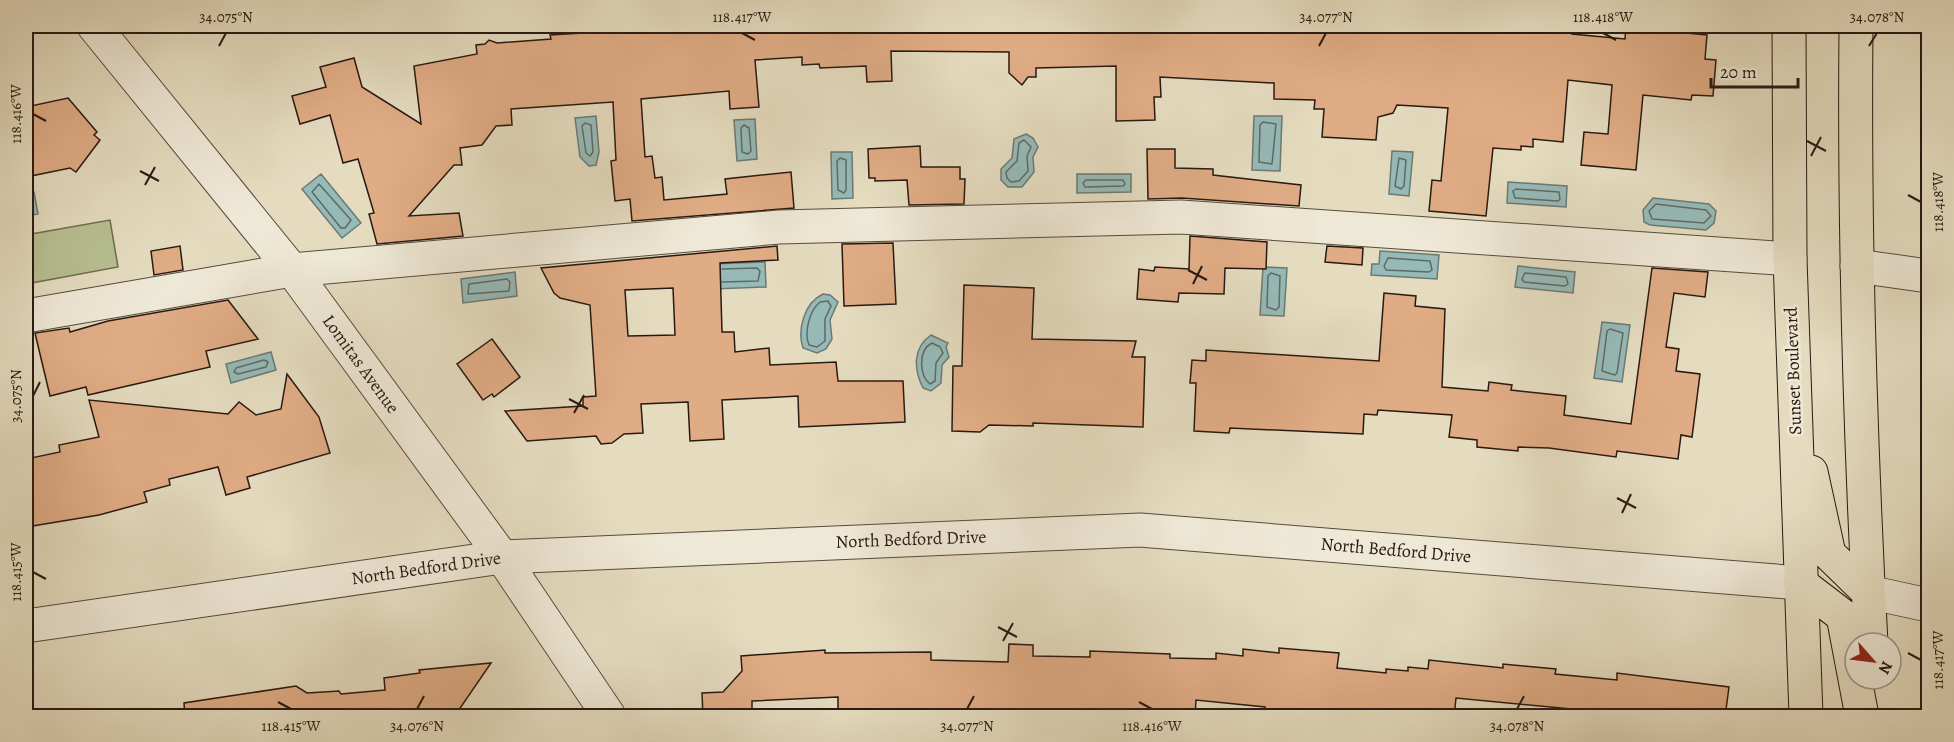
<svg xmlns="http://www.w3.org/2000/svg" width="1954" height="742" viewBox="0 0 1954 742" font-family="Alegreya,serif">
	<style>
		.green { fill: #b7c091; stroke: #706c51; stroke-width: 1.5 }
		.water { fill: #96bab8; stroke: #6a7a75; stroke-width: 1.5 }
		.lines { fill: none; stroke-linecap: round; stroke-linejoin: round }
		.shore { stroke: #5f6a64; stroke-width: 1.5 }
		.building { fill: #e0ac85; stroke: #281911; stroke-width: 1.5; fill-rule: evenodd }
		.minor-casing { stroke: #574a3d; stroke-width: 35 }
		.major-casing { stroke: #281911; stroke-width: 35 }
		.minor { stroke: #eee8d6; stroke-width: 33 }
		.major { stroke: #e5dcc0; stroke-width: 33 }
		.ticks { fill: none; stroke: #281911; stroke-width: 2 }
		.labels { text-anchor: middle; stroke-width: 5; stroke-linejoin: round; paint-order: stroke }
		.street-label { font-size: 18px; fill: #281911; stroke: #eee8d6 }
		.neatline { fill: none; stroke: #281911; stroke-width: 2 }
		.ticks-label { font-size: 15px; text-anchor: middle; fill: #281911 }
	</style>
	<rect width="100%" height="100%" fill="#e5dcc0"/>
	<filter id="stains"><feTurbulence type="fractalNoise" baseFrequency=".00333" numOctaves="4"/><feColorMatrix values="0 0 0 0 .2 0 0 0 0 .09 0 0 0 0 .02 0 0 0 .5 -.17"/></filter>
	<radialGradient id="worn" r=".72"><stop offset=".6" stop-color="#630" stop-opacity="0"/><stop offset="1" stop-color="#630" stop-opacity=".3"/></radialGradient>
	<path class="green" d="M110,220l8,47 -92,17v-49z"/>
	<path class="water" d="M596,116l3,36 -3,13 -7,1 -9,-9 -5,-39z
		M1254,116h28l-2,55 -28,-1z
		M755,119l2,40 -20,2 -3,-41z
		M1026,134l7,4 5,9 -5,10 1,15 -12,15h-14l-7,-7v-11l11,-11 2,-19z
		M1392,151l21,1 -4,44 -20,-2z
		M831,152h21l1,46 -21,1z
		M321,174l40,49 -19,15 -40,-49z
		M1077,174h54v18l-54,1z
		M1508,182l59,4 -1,21 -59,-4z
		M34,192l4,22 -12,2v-23z
		M1653,198l56,6 7,7 -2,12 -8,7 -56,-5 -6,-3 -1,-12z
		M1380,251l59,4 -2,24 -66,-4 1,-11h7z
		M765,262l1,25 -53,2 -2,-25z
		M1518,266l57,6 -2,21 -58,-6z
		M1263,267l24,1 -3,48 -24,-1z
		M515,272l2,24 -54,7 -2,-24z
		M823,294l7,1 8,7 -8,18 2,19 -6,10 -9,4 -14,-5c-6,-18 1,-45 20,-54z
		M1602,322l28,3 -8,57 -28,-4z
		M931,335l17,8 -2,4 3,10 -7,8 -1,18 -10,8 -8,-3c-9,-18 -11,-40 8,-53z
		M271,352l5,18 -45,13 -5,-19z"/>
	<g class="lines">
		<path class="shore" d="M1263,122l13,2 -4,40 -13,-2 1,-37z
			M585,123l6,2 2,27 -3,4 -4,-3 -4,-27z
			M744,125l5,3 2,23 -3,3 -6,-2 -1,-24z
			M1024,140l7,7 -4,9 1,15 -9,10 -8,1 -4,-4 -1,-6 11,-11 2,-18z
			M840,158l6,2v30l-2,3 -6,-3 -1,-29z
			M1399,158l7,2 -2,26 -3,3 -6,-3z
			M1086,180h37l2,4 -2,2 -38,1 -2,-4z
			M319,184l32,36 -6,8h-4l-29,-36z
			M1516,189l43,3 1,7 -2,2 -43,-3 -2,-7z
			M1656,204l50,6 5,6 -7,7 -52,-4 -3,-8z
			M1388,258l42,3 2,9 -3,2 -43,-2 -2,-4z
			M722,269l35,-1 3,3 -2,10 -36,1
			M1271,273l9,3 -1,31 -3,3 -9,-3 1,-31z
			M1525,273l41,4 2,7 -3,2 -41,-4 -2,-3z
			M507,279l3,3 -1,9 -41,3 1,-10z
			M828,301l3,5 -6,13v22l-8,6 -8,-2c-5,-12 0,-34 11,-43z
			M1610,329l13,4 -6,40 -2,2 -13,-4 5,-40z
			M932,343l8,4 3,6 -7,10 -1,18 -5,3c-11,-9 -12,-34 2,-41z
			M264,360l4,2 -2,5 -28,7 -4,-2 2,-4z"/>
	</g>
	<path class="building" d="M699,26h874l-1,8 53,5 1,-13h15l14,1v3l52,5 -2,24 11,1 -3,36 -21,-1 -1,5 -48,-5 -7,75 -55,-5 3,-33 24,2 4,-49 -44,-5 -5,62 -30,-3v8l-12,-1v4l-28,-2 -7,68 -57,-5 3,-31 9,1 7,-73 -51,-3 -4,8 -15,4 -2,23 -54,-3 2,-28h-10l1,-9 -41,-1v-16l-114,-6 1,20h-7l1,23 -39,1v-55l-80,2v9h-8l-6,8 -13,-12v-21l-118,-1 1,30 -25,1 -1,-16 -46,2 -1,-4 -17,1v-8l-47,3 4,47 -29,2 -1,-18 -88,8 4,58 7,-1 3,22 7,-1 2,23 63,-6 -2,-15 66,-7 3,36 -162,13 -2,-22 -15,2 -4,-40 5,-1 -3,-58 -102,7 1,16 -16,1 -14,19 -22,3 2,17h-8l-45,51 50,-3 4,23 -86,8 -8,-30 5,-1 -16,-54 -15,4 -13,-48 -30,9 -8,-28 34,-9 -6,-20 34,-9 8,29 59,37 -7,-58 63,-12 -1,-9 9,-1 4,-4 8,3 54,-4 -1,-4z
		M68,98l29,34 -3,3 6,5 -24,32 -6,-4 -44,9v-70z
		M920,146l1,21h39v12h5l-1,25 -55,1 -2,-25 -32,1v-3h-6l-1,-29z
		M1147,149h28v19l38,1v6l88,10 -2,21 -117,-8 -34,1z
		M1190,236l77,6 -1,27 -41,-1 -1,26 -45,-1 -1,9 -41,-3 2,-30 15,2 1,-4 34,2z
		M893,243l3,61 -52,2 -2,-62z
		M180,246l3,24 -29,5 -3,-24z
		M777,246l1,14 -58,3 2,69h12l1,20 34,-4 1,17 66,-3 2,19h65l2,41 -106,5 -1,-31 -76,4 2,39 -34,2 -2,-39 -47,2 2,29 -19,1 -12,9 -11,1 -5,-8 -69,5 -22,-30 78,-5v-9l13,-1 -6,-91 -30,-7 -6,-5 -13,-25zM673,288l2,47 -47,1 -3,-46z
		M1327,246l36,2 -1,17 -37,-3z
		M1652,268l56,4 -3,25 -31,-4 -8,54 13,2 -3,22 24,3 -8,63 -11,-2 -3,24 -61,-8 -1,6 -67,-9 -31,-1v4l-41,-4v-7l-28,-3 3,-22 -74,-5 -1,5 -13,-1 -1,20 -133,-6 -1,5 -35,-2 2,-48h-6l2,-23 14,1v-11l173,11 5,-68 32,3 -1,10 30,3 -3,78 46,4 1,-9 23,3 -1,5 55,6 -2,19 67,9z
		M964,285l70,3 -2,51 104,2 -4,16h13l-2,70 -110,-4v3l-44,-1 -9,7 -28,-1 1,-65h9z
		M228,300l30,39 -52,12 4,16 -122,28 -2,-8 -36,9 -15,-63 34,-5 1,4 38,-11z
		M492,339l28,38 -26,20 -2,-3 -9,6 -26,-36z
		M287,374l32,43 11,36 -83,24 3,11 -24,7 -8,-28 -49,12 1,6 -26,7 3,10 -48,13 -73,12v-68l34,-7 -1,-7 40,-8 -10,-37 139,14 11,-12 17,13 25,-6z
		M1009,644l24,1v11l57,1v-6l80,3v4l46,1v-6l27,3v-7l36,4v-5l60,5 -2,15 49,5v-4l22,2v-4l20,2 1,-9 74,8v-4l53,5 -1,5 62,6v-7l112,14 -4,30h-113l1,-4 -157,-15 -2,19h-191l2,-10 -69,-7 -1,17h-107v-5l-63,-2 -1,7h-186v-20l-86,4v16h-49l-1,-24 21,-1 19,-21 -1,-15 84,-6v3l106,-1v8l77,2z
		M491,663l-37,54h-269l-1,-14 112,-17 11,7 32,-2 2,3 44,-4 -1,-12 36,-5 -1,-3z"/>
	<g class="lines">
		<g class="minor-casing">
			<path id="minor" d="M94,26l198,244 210,287 107,159
				M1857,266l71,10
				M26,316l266,-46 487,-43 402,-10 609,42
				M1868,592l60,13
				M26,626l476,-69 638,-27 660,53"/>
		</g>
		<g class="major-casing">
			<path id="major" d="M1789,26l1,233 16,457
				M1856,26c-2,205 4,411 15,617
				M1811,472l18,82 39,38
				M1800,583l43,33 19,100"/>
		</g>
		<use href="#minor" class="minor"/>
		<use href="#major" class="major"/>
	</g>
	<path class="ticks" d="M742,33l13,7M1603,33l13,7M219,46l7,-13M1319,46l7,-13M1869,46l8,-13M33,114l13,7M1807,141l19,10M1811,156l10,-19M140,171l19,10M145,185l10,-18M1908,195l13,7M1188,270l19,10M1193,284l9,-18M33,396l7,-14M569,399l19,10M574,413l10,-18M1617,498l19,10M1622,513l9,-19M33,572l13,7M998,627l19,10M1003,641l10,-18M1908,653l13,7M278,702l13,7M1139,702l13,7M417,709l7,-13M967,709l7,-13M1517,709l7,-13"/>
	<g class="labels">
		<g class="street-label">
			<text transform="translate(361 364) rotate(54)" y="6">Lomitas Avenue</text>
			<text transform="translate(1793 371) rotate(-92)" y="6">Sunset Boulevard</text>
			<text transform="translate(911 539) rotate(-2)" y="6">North Bedford Drive</text>
			<text transform="translate(1396 550) rotate(5)" y="6">North Bedford Drive</text>
			<text transform="translate(426 568) rotate(-8)" y="6">North Bedford Drive</text>
		</g>
	</g>
	<rect width="1954" height="742" fill="none" stroke="#e5dcc0" stroke-width="66"/>
	<g transform="translate(1873 661) rotate(118)"><circle r="28" fill="#eee8d6" stroke="#9f9587" stroke-width="1.5"/>
	<path d="M0-4.5L10 22L0 15L-10 22Z" fill="#8f2418"/>
	<text y="-9" font-size="16" font-weight="bold" text-anchor="middle" fill="#281911">N</text>
	</g>
	<path d="M1711 78v9h87v-9" fill="none" stroke="#281911" stroke-width="3"/>
	<text x="1720" y="78" font-size="18" fill="#281911" stroke="#eee8d6" stroke-width="4.5" paint-order="stroke">20 m</text>
	<rect x="33" y="33" width="1888" height="676" class="neatline"/>
	<g class="ticks-label">
		<text x="226" y="22">34.075°N</text>
		<text x="742" y="22">118.417°W</text>
		<text x="1326" y="22">34.077°N</text>
		<text x="1603" y="22">118.418°W</text>
		<text x="1877" y="22">34.078°N</text>
		<text transform="translate(16 114) rotate(-90)" y="5">118.416°W</text>
		<text transform="translate(1938 202) rotate(-90)" y="5">118.418°W</text>
		<text transform="translate(16 396) rotate(-90)" y="5">34.075°N</text>
		<text transform="translate(16 572) rotate(-90)" y="5">118.415°W</text>
		<text transform="translate(1938 660) rotate(-90)" y="5">118.417°W</text>
		<text x="291" y="731">118.415°W</text>
		<text x="417" y="731">34.076°N</text>
		<text x="967" y="731">34.077°N</text>
		<text x="1152" y="731">118.416°W</text>
		<text x="1517" y="731">34.078°N</text>
	</g>
	<rect width="100%" height="100%" filter="url(#stains)"/>
	<rect width="100%" height="100%" fill="url(#worn)"/>
</svg>
